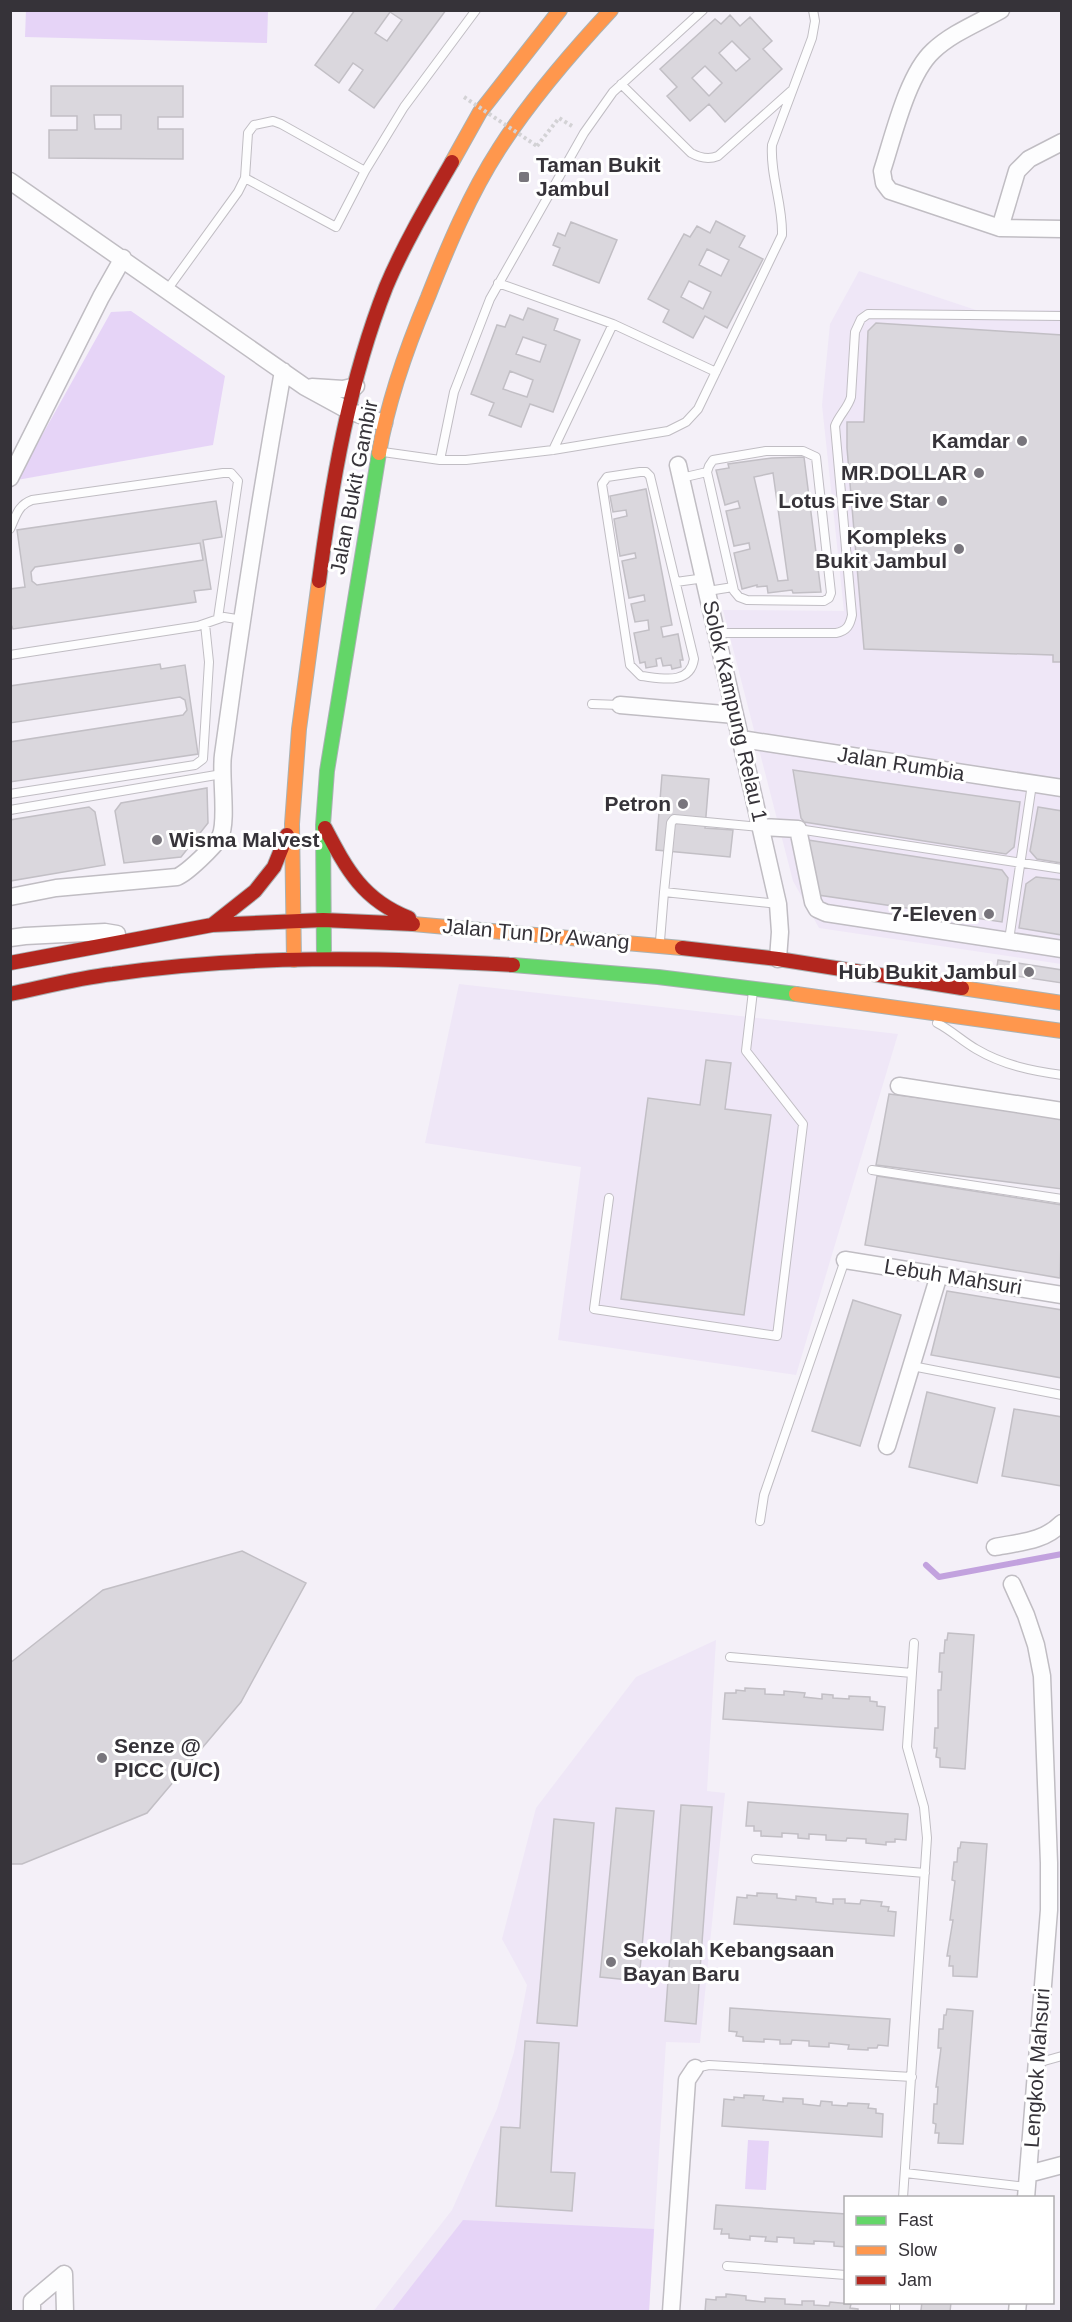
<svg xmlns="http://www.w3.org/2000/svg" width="1072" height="2322" viewBox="0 0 1072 2322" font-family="Arial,sans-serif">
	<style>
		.built { fill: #efe7f7 }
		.green { fill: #e6d4f7 }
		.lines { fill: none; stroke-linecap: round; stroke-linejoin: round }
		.stream { stroke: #c2a2de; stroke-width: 6 }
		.building { fill: #dad7dd; stroke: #c2bfc5; stroke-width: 1.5; fill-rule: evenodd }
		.lane-casing { stroke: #c0bdc3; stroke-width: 10 }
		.street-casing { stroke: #c0bdc3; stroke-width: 19 }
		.fast-casing { stroke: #a9b2b3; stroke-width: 16 }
		.slow-casing { stroke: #a9b2b3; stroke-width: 16 }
		.jam-casing { stroke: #a9b2b3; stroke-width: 16 }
		.path { stroke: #d3d2d5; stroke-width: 4; stroke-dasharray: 3 3; stroke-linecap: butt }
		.lane { stroke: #fdfdfe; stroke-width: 8 }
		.street { stroke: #fdfdfe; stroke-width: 16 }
		.fast { stroke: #63d668; stroke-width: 14 }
		.slow { stroke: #ff974d; stroke-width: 14 }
		.jam { stroke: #b3261e; stroke-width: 14 }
		.path-bridge { stroke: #d3d2d5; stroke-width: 4; stroke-dasharray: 3 3; stroke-linecap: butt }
		.poi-dot { fill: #78757c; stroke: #fff; stroke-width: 2 }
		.labels { text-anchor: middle; stroke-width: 6; stroke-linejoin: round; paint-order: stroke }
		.poi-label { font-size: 21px; font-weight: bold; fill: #363339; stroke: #fff; text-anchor: end }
		.street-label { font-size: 21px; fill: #363339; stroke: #fff }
	</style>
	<rect width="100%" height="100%" fill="#f4f0f8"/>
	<path class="built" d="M859,271l120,40 82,-1v654l-242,-36 -26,-47 -70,-271 121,1 -22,-206 8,-81z
		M459,984l439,50 -102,341 -238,-35 23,-173 -156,-24z
		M716,1640l-9,151 18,2 -25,250 -34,-1 -17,269 -276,1 79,-102 45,-101 17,-57 13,-67 -25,-46 34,-131 100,-131z"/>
	<path class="green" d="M26,10l242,1 -1,32 -242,-6z
		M131,311l94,65 -12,69 -196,35 94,-168z
		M748,2140l21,1 -3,49 -21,-1z
		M463,2220l191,9 -5,82h-257z"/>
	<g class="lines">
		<path class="stream" d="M926,1565l13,12 123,-23"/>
	</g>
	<path class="building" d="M355,10h91l-72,98 -25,-18 14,-20 -10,-7 -14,20 -24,-18zM390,12l12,8 -15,21 -12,-8z
		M730,15l10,11 10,-9 22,24 -9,8 19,20 -57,53 -16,-18 -19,17 -23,-25 10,-9 -17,-18 55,-50 6,5zM732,41l18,18 -14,12 -17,-18zM705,66l17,17 -13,13 -17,-18z
		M51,86h132v31h-25v12h25v30l-134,-1v-28h28v-14h-26zM94,115h27v14h-26z
		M716,221l29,15 -6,11 24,12 -36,69 -22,-12 -12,22 -30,-16 6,-12 -21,-11 36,-65 6,3 7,-11 13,7zM707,249l22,11 -8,16 -22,-11zM689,281l22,11 -8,17 -22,-12z
		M571,222l46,18 -18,43 -46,-18 7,-17 -7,-3 5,-12 7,3z
		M528,308l30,11 -4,11 26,10 -27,72 -23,-8 -9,23 -32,-12 5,-12 -23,-9 26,-69 8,2 5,-12 13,5zM523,337l23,8 -6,17 -24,-8zM510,371l23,9 -6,17 -24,-8z
		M876,323l186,12v327h-9v-7l-189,-6 -17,-201v-26h17l4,-91z
		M804,457l17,135 -28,1 -1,-3 -24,3 -1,-7 -10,1v-2l-15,4 -8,-36 16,-4 -1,-6 -15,3 -8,-35 14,-3 -2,-7 -13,4 -9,-35 13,-2 -1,-4 44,-6zM773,473l15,107 -10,1 -24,-104z
		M646,489l26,136 -11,2 2,10 15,-3 5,26h-3l1,7 -9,2 -1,-4 -8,1 -2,-8 -5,1 1,7 -11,2 -1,-6 -5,1 -6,-30 15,-3 -1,-10 -13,2 -4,-18 14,-3 -1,-6 -15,3 -7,-37 14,-3 -1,-5 -15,3 -6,-37 13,-3 -1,-6 -13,2 -3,-16z
		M216,501l6,36 -19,3 8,49 -17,2 2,11 -183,27 -3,-7v-33l15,-2 -8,-57zM200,543l3,17 -166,25 -5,-4 -1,-9 4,-5z
		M160,664l1,5 24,-4 13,89 -188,28v-40l173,-27 4,-5 -2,-10 -5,-3 -170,26v-37z
		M793,770l227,32 -6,45 -8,7 -202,-32 -3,-4z
		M662,775l47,4 -4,49 28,2 -3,27 -74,-7z
		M207,788l1,35 -27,34 -57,6 -9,-52 6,-8z
		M89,807l6,5 10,53 -95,16v-61z
		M1038,807l24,4v52l-25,-4 -7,-8z
		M808,840l194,30 6,8 -6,44 -184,-27z
		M1036,877l26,3v55l-43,-7 7,-44z
		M998,960l64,10v13l-66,-10z
		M706,1060l25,3 -6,46 46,6 -27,200 -123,-16 27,-201 52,7z
		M889,1094l173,21v74l-186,-24z
		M877,1176l185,29 -2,73 -195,-33z
		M947,1291l115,19v68l-131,-23z
		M853,1300l48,15 -41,131 -48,-15z
		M927,1392l68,16 -18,75 -68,-16z
		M1014,1409l48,8v69l-60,-10z
		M242,1551l64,32 -65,119 -94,111 -125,51h-12v-201l93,-73z
		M948,1633l26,2 -9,134 -25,-2v-9l-4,-1 1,-9h-3l1,-20h3v-38h3l1,-18h-3l1,-19h4l1,-13h2z
		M745,1688l20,1v5l19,1v-4l21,2 -1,4 18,2v-5l11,1v3l16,1v-3l21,1v4l7,1v4l8,1 -2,23 -160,-11 2,-26h11v-3l9,1z
		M748,1802l160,12 -2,26 -11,-1v3h-9v3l-20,-2v-4l-19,-1 -1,3 -20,-1v-5l-17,-1v5l-11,-1v-4l-16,-1v4l-21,-1v-5h-7v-5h-8z
		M681,1805l31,2 -16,217 -31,-3z
		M616,1808l38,3 -15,170 -39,-4z
		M554,1819l40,4 -17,203 -40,-3z
		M961,1842l26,2 -10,133 -24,-1v-10h-4l1,-10h-3l6,-36h-3l5,-39 -3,-1 2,-18h3l1,-14h2z
		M757,1893l20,1v4l19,2v-4l20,2v4l17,2v-5h12v4l15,1 1,-4 21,2 -1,4 8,1 -1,4 8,1 -2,24 -160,-12 3,-27 10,1v-3l10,1z
		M730,2008l160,11 -2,27 -10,-1 -1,3h-9v2l-20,-1 1,-4 -20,-2v4l-20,-1v-5l-17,-1 -1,4h-11v-4l-16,-1v3l-21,-1v-4l-7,-1 1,-4 -8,-1z
		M947,2009l26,2 -10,133 -25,-1 1,-10h-4l1,-9 -3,-1 1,-19h3l1,-17h-2l5,-39h-3l1,-19h4l1,-14h2z
		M525,2041l34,2 -8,129 24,1 -3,38 -76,-5 5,-79 19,1z
		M744,2095l20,1 -1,4 20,2v-4l20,1v5l17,2 1,-5 11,1v3l15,1 1,-3 21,1 -1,4 8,1v4l7,1 -1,23 -160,-11 2,-27 10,1v-3l10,1z
		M716,2205l130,9v33l-12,-1v-4l-20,-1v3l-20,-1v-5l-17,-1v5l-12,-1 1,-4 -16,-1v4l-21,-2v-4h-8l1,-5h-8z
		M726,2294l20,2v4l19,2v-4l20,1v5l17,1v-4h12v4l15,1 1,-4 21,2 -1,4 8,1v3h-153l1,-13 10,1v-3h10z
		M922,2302h29l-1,10h-32l3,-2z"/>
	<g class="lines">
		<g class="lane-casing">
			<path id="lane" d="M621,84l70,69c9,5 17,7 27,3l73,-65
				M245,178l91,49 29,-56 39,-64 72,-97
				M498,283l115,41 103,48
				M167,290l71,-98 7,-14 3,-45 6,-8 19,-4 8,3 84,47
				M553,450l60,-126
				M766,451h37l13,6 15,136 -2,5 -5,3 -77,-1 -8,-3 -5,-6 -27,-119 2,-6 4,-6z
				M383,452l57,8h26l87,-10 115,-19 18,-9 12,-13 84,-174c1,-31 -12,-59 -10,-90l40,-107 3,-17 -2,-11
				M440,460l14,-68 36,-93 94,-166 29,-41 90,-82
				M640,472h6l4,4 44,183c-4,27 -34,19 -53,17l-11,-11 -28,-181 5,-7z
				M681,478l26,-6
				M10,529c6,-13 8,-24 22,-29l191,-27h8l7,8 -20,137
				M676,582l29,-4
				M708,591l25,-4
				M717,633h119c11,-2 14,-8 16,-18l-17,-189c4,-11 13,-18 16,-29l4,-65 6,-13 7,-5 194,2
				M10,655l188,-29 26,-9 19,3
				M592,704l28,1
				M10,794l185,-29 8,-6 6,-97 -4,-38
				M10,810l212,-36
				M798,829l264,40
				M664,892l7,-69 3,-4 86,8
				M1009,940l23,-156
				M660,941l4,-49 114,12
				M937,1023c14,7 25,18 39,26 27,16 56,22 86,26
				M872,1170l190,29
				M609,1198l-15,111 183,27 26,-212 -57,-73 7,-60
				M912,1366l150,29
				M760,1521l4,-26 81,-235
				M730,1657l182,16
				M756,1859l169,14
				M1037,2063l25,-7
				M695,2068l14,-3 203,12
				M905,2173l122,14
				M903,2198l24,-360 -3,-31 -17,-60 7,-104
				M727,2266l119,9
				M895,2312v-10"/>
		</g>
		<g class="street-casing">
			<path id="street" d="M1001,10c-23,13 -49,23 -68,41 -26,24 -40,87 -51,120l2,12 6,8 110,37 62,1
				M10,181l295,206 44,24 35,12
				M1000,228l17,-57 12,-12 33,-17
				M312,387l31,2 13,-3
				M678,465l100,439 2,28 -2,27
				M10,478l91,-181 22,-39
				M620,705l115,10
				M741,739l321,49
				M761,827l37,2 15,73 4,7 9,4 236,36
				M10,897l46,-9 121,-11c10,-4 37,-30 43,-40 8,-15 0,-62 3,-82 17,-128 37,-256 60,-384
				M10,938l15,-2 80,-4 12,2
				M899,1086l163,25
				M845,1260l217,35
				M887,1446l52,-171
				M995,1547c25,-5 48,-5 67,-24
				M1012,1584l14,31 10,30 6,31 7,187v47l-23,288
				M1028,2174l34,-9
				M64,2274l1,38
				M32,2312v-11l32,-27
				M671,2312l16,-232 8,-12
				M1017,2312l1,-10"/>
		</g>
		<g class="fast-casing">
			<path id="fast" d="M324,959l-1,-134 4,-54 52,-318
				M513,965l145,12 138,17"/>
		</g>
		<g class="slow-casing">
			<path id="slow" d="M452,162l28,-50 80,-102
				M379,453c9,-53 28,-106 49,-156 20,-51 42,-103 71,-148 32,-50 72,-96 112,-139
				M413,924l269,24
				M294,960l-2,-136 7,-95 20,-148
				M962,988l100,15
				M796,994l266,37"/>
		</g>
		<g class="jam-casing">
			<path id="jam" d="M319,581c13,-99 30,-200 67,-294 18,-43 43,-85 66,-125
				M325,828c22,42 38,72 84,90
				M212,925l43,-34 19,-24 13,-32
				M682,948l96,11 184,29
				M10,963l202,-38 111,-5 90,4
				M10,994c34,-7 68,-16 103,-20 131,-19 267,-17 400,-9"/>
		</g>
		<path class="path" d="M537,146l22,-28 13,8"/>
		<use href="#lane" class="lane"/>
		<use href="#street" class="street"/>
		<use href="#fast" class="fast"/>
		<use href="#slow" class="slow"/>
		<use href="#jam" class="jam"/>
		<path class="path-bridge" d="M464,97l73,49"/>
	</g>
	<g class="poi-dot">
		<rect x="518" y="171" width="12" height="12" rx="3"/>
		<circle cx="1022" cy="441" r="6"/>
		<circle cx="979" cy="473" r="6"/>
		<circle cx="942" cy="501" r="6"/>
		<circle cx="959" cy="549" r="6"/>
		<circle cx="683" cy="804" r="6"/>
		<circle cx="157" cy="840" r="6"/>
		<circle cx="989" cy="914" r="6"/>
		<circle cx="1029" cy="972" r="6"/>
		<circle cx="102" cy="1758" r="6"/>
		<circle cx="611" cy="1962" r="6"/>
	</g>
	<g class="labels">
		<g class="poi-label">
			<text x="536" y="172" text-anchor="start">Taman Bukit<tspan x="536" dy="24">Jambul</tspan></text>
			<text x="1010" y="448">Kamdar</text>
			<text x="967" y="480">MR.DOLLAR</text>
			<text x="930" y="508">Lotus Five Star</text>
			<text x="947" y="544">Kompleks<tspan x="947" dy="24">Bukit Jambul</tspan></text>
			<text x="671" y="811">Petron</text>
			<text x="169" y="847" text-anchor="start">Wisma Malvest</text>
			<text x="977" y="921">7-Eleven</text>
			<text x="1017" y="979">Hub Bukit Jambul</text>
			<text x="114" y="1753" text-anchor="start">Senze @<tspan x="114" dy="24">PICC (U/C)</tspan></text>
			<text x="623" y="1957" text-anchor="start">Sekolah Kebangsaan<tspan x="623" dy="24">Bayan Baru</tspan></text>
		</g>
		<g class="street-label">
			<text transform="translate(354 487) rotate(-79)" y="7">Jalan Bukit Gambir</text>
			<text transform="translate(735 711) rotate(77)" y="7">Solok Kampung Relau 1</text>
			<text transform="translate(901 764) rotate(9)" y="7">Jalan Rumbia</text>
			<text transform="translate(536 934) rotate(5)" y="7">Jalan Tun Dr Awang</text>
			<text transform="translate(953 1277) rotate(9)" y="7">Lebuh Mahsuri</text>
			<text transform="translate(1037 2068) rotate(-86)" y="7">Lengkok Mahsuri</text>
		</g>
	</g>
	<rect width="1072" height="2322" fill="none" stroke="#363339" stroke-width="24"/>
	<rect x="844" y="2196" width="210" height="108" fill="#ffffff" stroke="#afadb0" stroke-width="1.5"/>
	<rect x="856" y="2216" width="30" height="9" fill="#63d668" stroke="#afadb0" stroke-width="1.5"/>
	<text x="898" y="2226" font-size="18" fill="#363339">Fast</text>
	<rect x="856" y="2246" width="30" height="9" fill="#ff974d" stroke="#afadb0" stroke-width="1.5"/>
	<text x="898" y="2256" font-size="18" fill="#363339">Slow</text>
	<rect x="856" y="2276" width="30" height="9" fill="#b3261e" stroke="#afadb0" stroke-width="1.5"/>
	<text x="898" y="2286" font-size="18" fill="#363339">Jam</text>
</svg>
